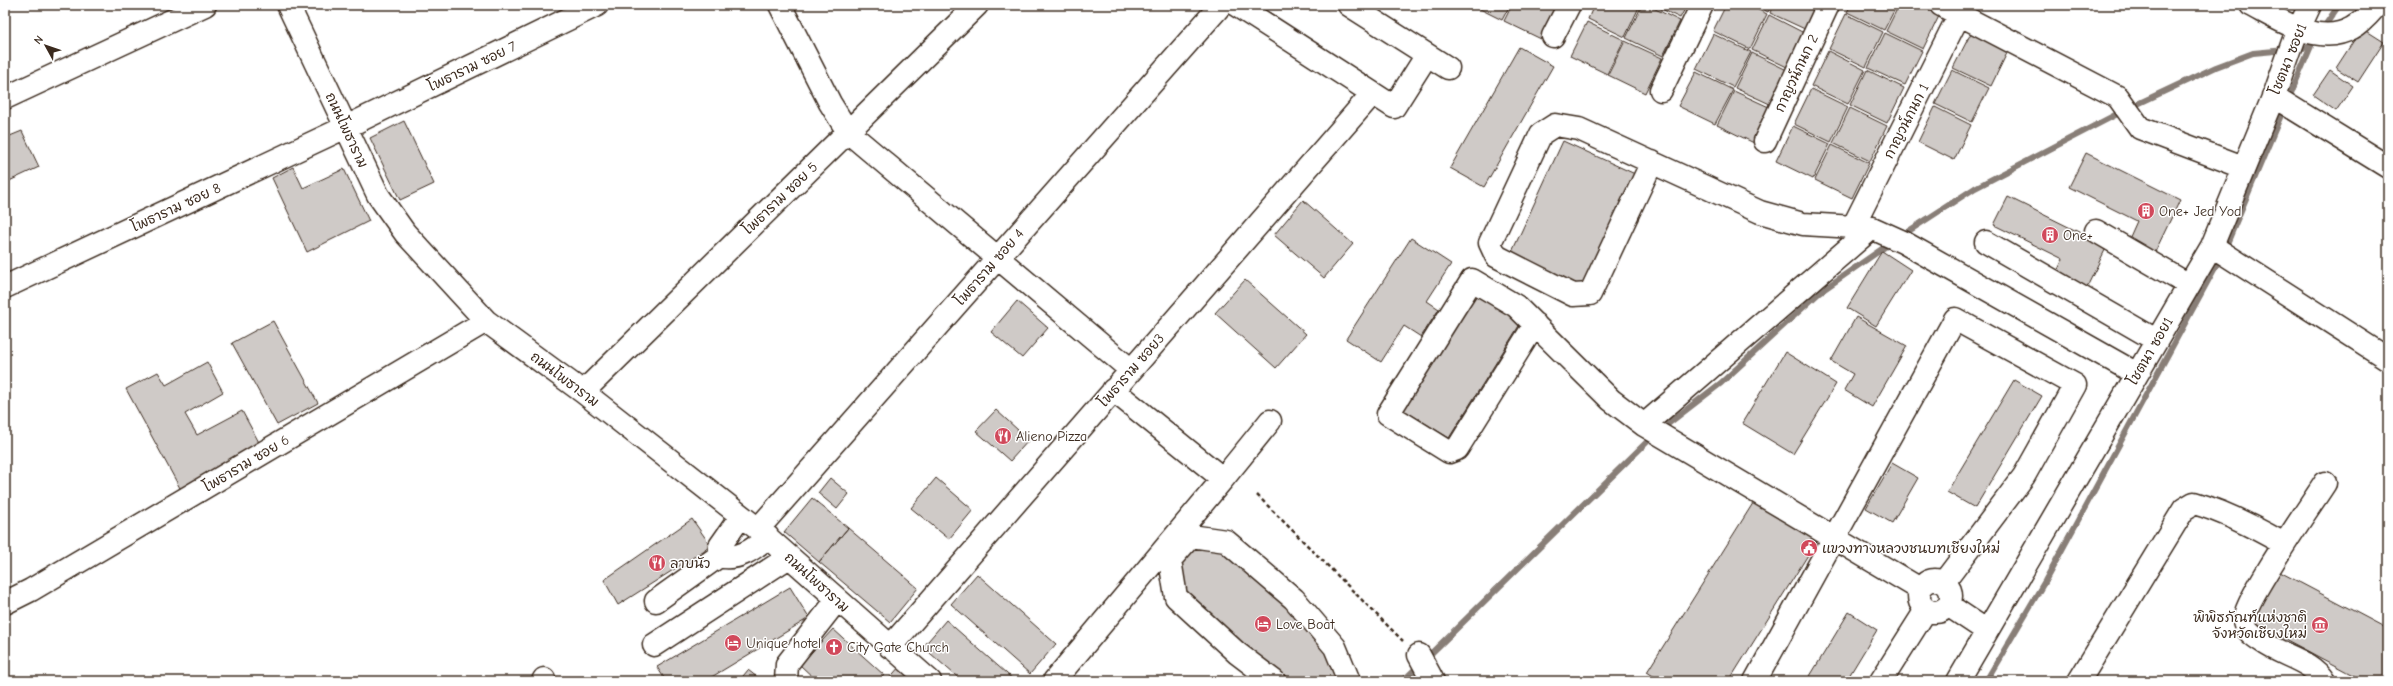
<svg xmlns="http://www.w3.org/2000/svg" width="2393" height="686" viewBox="0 0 2393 686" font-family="'Comic Neue','Playpen Sans Thai',sans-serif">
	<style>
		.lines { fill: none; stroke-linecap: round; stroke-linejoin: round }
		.stream { stroke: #887e77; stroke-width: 6 }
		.building { fill: #cfcac7; stroke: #3b2a1e }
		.minor-casing { stroke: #3b2a1e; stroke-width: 25 }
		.path { stroke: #3b2a1e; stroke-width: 2.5; stroke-dasharray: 4 3; stroke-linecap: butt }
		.minor { stroke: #fff; stroke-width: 22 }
		.labels { text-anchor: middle; stroke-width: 3; stroke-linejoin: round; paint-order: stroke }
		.street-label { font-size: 14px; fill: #3b2a1e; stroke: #fff }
		.poi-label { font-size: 14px; fill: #3b2a1e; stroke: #fff; text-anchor: start }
	</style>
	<rect width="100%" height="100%" fill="#fff"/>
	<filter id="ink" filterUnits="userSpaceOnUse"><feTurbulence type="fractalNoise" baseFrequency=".025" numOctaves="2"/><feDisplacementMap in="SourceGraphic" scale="8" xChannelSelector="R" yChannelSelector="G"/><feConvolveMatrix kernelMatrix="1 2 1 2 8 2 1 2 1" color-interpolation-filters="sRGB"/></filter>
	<g filter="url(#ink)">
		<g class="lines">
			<path class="stream" d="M2322,30l17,-25
				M2295,49l15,-2
				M2288,100l23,-54
				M2131,107l85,-40 37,-14 33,-3
				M1901,236l74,-48 148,-77
				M1660,430l61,-47 99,-91 72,-50
				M1403,681l250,-245
				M1986,681l59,-100 178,-328 61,-145"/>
		</g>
		<path class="building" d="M1472,5h38l-8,15z
			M1512,5h45l-16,34 -37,-18z
			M1594,5h46l-15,32 -37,-18z
			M1642,5h5l33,16 -17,35 -37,-18z
			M1653,5h34l-7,13z
			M1726,5h22l19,9 -17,35 -37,-18z
			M1754,5h18l-4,7z
			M1773,5h46l-12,25 -37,-17z
			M1851,5h46l-13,25 -37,-18z
			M1899,5h22l19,9 -17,35 -37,-18z
			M1846,14l37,18 -17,35 -37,-18z
			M1769,15l37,19 -17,34 -37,-18z
			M1587,22l37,18 -17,34 -37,-18z
			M2362,28l22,14 -26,40 -22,-14z
			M1885,33l37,18 -17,34 -37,-17z
			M1971,33l37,18 -17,35 -38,-18z
			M1713,34l38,18 -18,35 -37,-18z
			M1625,41l37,17 -17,35 -37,-18z
			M1519,47l34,19 -69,121 -34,-19z
			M1828,51l37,19 -17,34 -37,-18z
			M1752,53l37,18 -17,34 -37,-17z
			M1867,70l37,18 -17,35 -37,-18z
			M1952,70l37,18 -17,34 -37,-18z
			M2330,70l23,16 -17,25 -23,-16z
			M1696,72l37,18 -18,34 -37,-18z
			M1811,89l37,18 -17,35 -37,-18z
			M1734,91l37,17 -17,35 -37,-18z
			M1935,107l36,18 -17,35 -36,-18z
			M1850,108l37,18 -17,35 -37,-18z
			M404,121l30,63 -34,16 -30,-62z
			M1793,126l37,18 -17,35 -37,-18z
			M22,131l17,36 -34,16v-45z
			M1563,141l72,33 -52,113 -72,-33z
			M1832,145l37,18 -17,35 -37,-18z
			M2086,153l94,47 -25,52 -26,-13 8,-18 -68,-34z
			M293,167l10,21 41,-19 25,52 -62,31 -35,-74z
			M2008,197l99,49 -23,47 -30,-15 9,-19 -69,-34z
			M1303,200l50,44 -29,34 -50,-43z
			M1411,238l40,26 -24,37 12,8 -18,28 -17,-11 -23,36 -35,-23z
			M1882,251l29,19 -35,56 -29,-18z
			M1245,280l61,54 -30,34 -61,-55z
			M1475,291l47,30 -73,117 -47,-29z
			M1017,301l31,27 -26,30 -31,-26z
			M1856,317l51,29 -35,61 -28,-17 9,-16 -22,-13z
			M273,321l45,82 -41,22 -45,-82z
			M1785,352l51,32 -43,70 -51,-31z
			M207,362l16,30 -38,22 12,21 45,-24 19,35 -80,44 -55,-101 32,-17 8,13z
			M2014,380l28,16 -67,112 -28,-16z
			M996,410l33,30 -19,21 -34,-30z
			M1892,463l26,15 -26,45 -26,-15z
			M830,478l19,16 -12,15 -19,-16z
			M936,478l37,32 -24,29 -38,-31z
			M812,498l36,30 -29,34 -35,-30z
			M1755,500l63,39 -89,142h-68l-14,-9z
			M692,519l19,27 -93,59 -14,-25z
			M848,528l70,60 -28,34 -71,-60z
			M1192,543l32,5 63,52 47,53 7,28h-46l-52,-32 -60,-57 -7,-32z
			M2278,571l110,58v52h-24l-113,-60z
			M977,574l79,70 -26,30 -79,-70z
			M790,587l19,31 -104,63h-39l-9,-14z
			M1849,612l28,18 -31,51h-39z
			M946,620l69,61h-53l-39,-34z
			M833,629l51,46 -5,6h-62l-17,-16z
			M900,666l17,15h-30z
			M748,670l14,11h-23z"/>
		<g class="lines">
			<g class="minor-casing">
				<path id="minor" d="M288,5l90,190 27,38 81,88 97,71 175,137 172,152
					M780,5l50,98 18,29 283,238
					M1236,5l158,102 33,-52
					M1349,5l99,63
					M1941,5l177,92 22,31 103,39
					M2251,5c29,15 68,42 101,23 10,-5 18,-15 25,-23
					M1553,36l16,-31
					M1661,90l41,-85
					M2273,96l115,71
					M5,98l200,-93
					M1765,141l63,-136
					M1652,162l-62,132 -17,1 -77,-39 -6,-13 51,-109 14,-9 24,4 181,83 43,12 69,4 31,14 234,132
					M1853,227l106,-212
					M2096,231l93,54
					M1986,242l170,98
					M2212,246l176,113
					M5,287l341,-160 251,-122
					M1535,324l-78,125 -8,3 -61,-38 84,-134 44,26 95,94 33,25 276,164
					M583,392l394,-387
					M1644,425l228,-197
					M1223,479l47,-58
					M741,516l-21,30 -1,10c19,5 35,-7 49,-19
					M758,529l463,-524
					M1919 596a16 16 0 1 1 32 0a16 16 0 1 1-32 0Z
					M656,601l63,-45
					M5,603l26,-13 455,-269
					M1948,605l39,26
					M654,645l135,-88
					M890,647l482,-553
					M1419,655l14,26
					M543,681l1,-2
					M786,681l1,-17 50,-64
					M1054,681l169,-202 -110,-89
					M1274,681l-37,-28 -61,-56 -6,-37 21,-24 35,5 68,58 41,48 14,34
					M1755,681l200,-362 120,66 -51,91 -80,106
					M1881,681l45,-71
					M1958,681l254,-435 64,-156 18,-51 16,-34
					M2079,681l105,-172 10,-6c32,9 62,25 90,41
					M2324,681c-13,-21 -42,-25 -61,-39 -8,-5 -19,-12 -19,-22 0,-20 67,-115 81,-137"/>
			</g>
			<path class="path" d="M1257,495l146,146"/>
			<use href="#minor" class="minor"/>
		</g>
	</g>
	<defs>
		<g id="building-disc" transform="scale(0.9)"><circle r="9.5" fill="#d1495b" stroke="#fff"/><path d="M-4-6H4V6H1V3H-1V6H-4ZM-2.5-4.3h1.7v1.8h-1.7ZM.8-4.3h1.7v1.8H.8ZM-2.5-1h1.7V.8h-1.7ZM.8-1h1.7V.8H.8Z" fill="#fff"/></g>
		<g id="restaurant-disc" transform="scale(0.9)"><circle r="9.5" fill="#d1495b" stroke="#fff"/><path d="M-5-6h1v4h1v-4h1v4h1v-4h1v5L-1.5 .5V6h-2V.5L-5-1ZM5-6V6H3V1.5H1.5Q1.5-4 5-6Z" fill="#fff"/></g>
		<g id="civic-disc" transform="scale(0.9)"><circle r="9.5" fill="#d1495b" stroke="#fff"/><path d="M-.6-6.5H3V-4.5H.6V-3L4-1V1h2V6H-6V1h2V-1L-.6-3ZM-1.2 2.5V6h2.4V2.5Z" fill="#fff"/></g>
		<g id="hotel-disc" transform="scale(0.9)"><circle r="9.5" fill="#d1495b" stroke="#fff"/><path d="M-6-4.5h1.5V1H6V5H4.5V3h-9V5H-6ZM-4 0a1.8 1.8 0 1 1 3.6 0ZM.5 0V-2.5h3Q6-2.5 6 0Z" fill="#fff"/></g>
		<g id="museum-disc" transform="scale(0.9)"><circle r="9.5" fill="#d1495b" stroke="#fff"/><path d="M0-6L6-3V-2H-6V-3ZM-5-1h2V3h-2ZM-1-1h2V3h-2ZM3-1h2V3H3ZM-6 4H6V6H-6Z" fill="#fff"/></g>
		<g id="church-disc" transform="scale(0.9)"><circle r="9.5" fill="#d1495b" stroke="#fff"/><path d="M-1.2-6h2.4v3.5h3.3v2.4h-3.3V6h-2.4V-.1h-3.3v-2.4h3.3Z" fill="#fff"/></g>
	</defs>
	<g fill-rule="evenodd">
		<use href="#building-disc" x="2146" y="211"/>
		<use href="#building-disc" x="2050" y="235"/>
		<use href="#restaurant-disc" x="1003" y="436"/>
		<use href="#civic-disc" x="1809" y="548"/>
		<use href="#restaurant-disc" x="657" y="563"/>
		<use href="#hotel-disc" x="1263" y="624"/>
		<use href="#museum-disc" x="2320" y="625"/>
		<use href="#hotel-disc" x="733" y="643"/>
		<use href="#church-disc" x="834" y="647"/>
	</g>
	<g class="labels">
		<g class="street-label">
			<text transform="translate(2288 59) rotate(-68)" y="5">โชตนา ซอย1</text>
			<text transform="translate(472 66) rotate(-26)" y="5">โพธาราม ซอย 7</text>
			<text transform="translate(1796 73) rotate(-65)" y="5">กาญวน์กนก 2</text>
			<text transform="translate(1906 121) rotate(-63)" y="5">กาญวน์กนก 1</text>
			<text transform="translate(347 130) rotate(65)" y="5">ถนนโพธาราม</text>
			<text transform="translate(780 198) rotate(-44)" y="5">โพธาราม ซอย 5</text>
			<text transform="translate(176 207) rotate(-25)" y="5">โพธาราม ซอย 8</text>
			<text transform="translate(989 267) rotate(-49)" y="5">โพธาราม ซอย 4</text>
			<text transform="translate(2150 351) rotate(-60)" y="5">โชตนา ซอย1</text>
			<text transform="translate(1131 370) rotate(-49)" y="5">โพธาราม ซอย3</text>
			<text transform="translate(565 379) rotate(37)" y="5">ถนนโพธาราม</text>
			<text transform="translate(246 463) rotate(-31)" y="5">โพธาราม ซอย 6</text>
			<text transform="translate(817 582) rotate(42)" y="5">ถนนโพธาราม</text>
		</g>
		<g class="poi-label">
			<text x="2159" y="216">One+ Jed Yod</text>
			<text x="2063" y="240">One+</text>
			<text x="1016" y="441">Alieno Pizza</text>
			<text x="1822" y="553">แขวงทางหลวงชนบทเชียงใหม่</text>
			<text x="670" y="568">ลาบนัว</text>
			<text x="2307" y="622" text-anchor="end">พิพิธภัณฑ์แห่งชาติ<tspan x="2307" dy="16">จังหวัดเชียงใหม่</tspan></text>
			<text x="1276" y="629">Love Boat</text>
			<text x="746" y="648">Unique hotel</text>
			<text x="847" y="652">City Gate Church</text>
		</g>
	</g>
	<rect width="2393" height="686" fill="none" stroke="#fff" stroke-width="20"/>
	<rect x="10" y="10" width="2373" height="666" fill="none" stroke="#3b2a1e" stroke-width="1.5" filter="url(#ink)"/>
	<g transform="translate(46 46) rotate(310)" stroke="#ffffff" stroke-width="3" paint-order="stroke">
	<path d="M0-3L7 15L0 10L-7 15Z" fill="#3b2a1e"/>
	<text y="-6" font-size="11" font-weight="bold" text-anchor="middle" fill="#3b2a1e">N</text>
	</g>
</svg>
